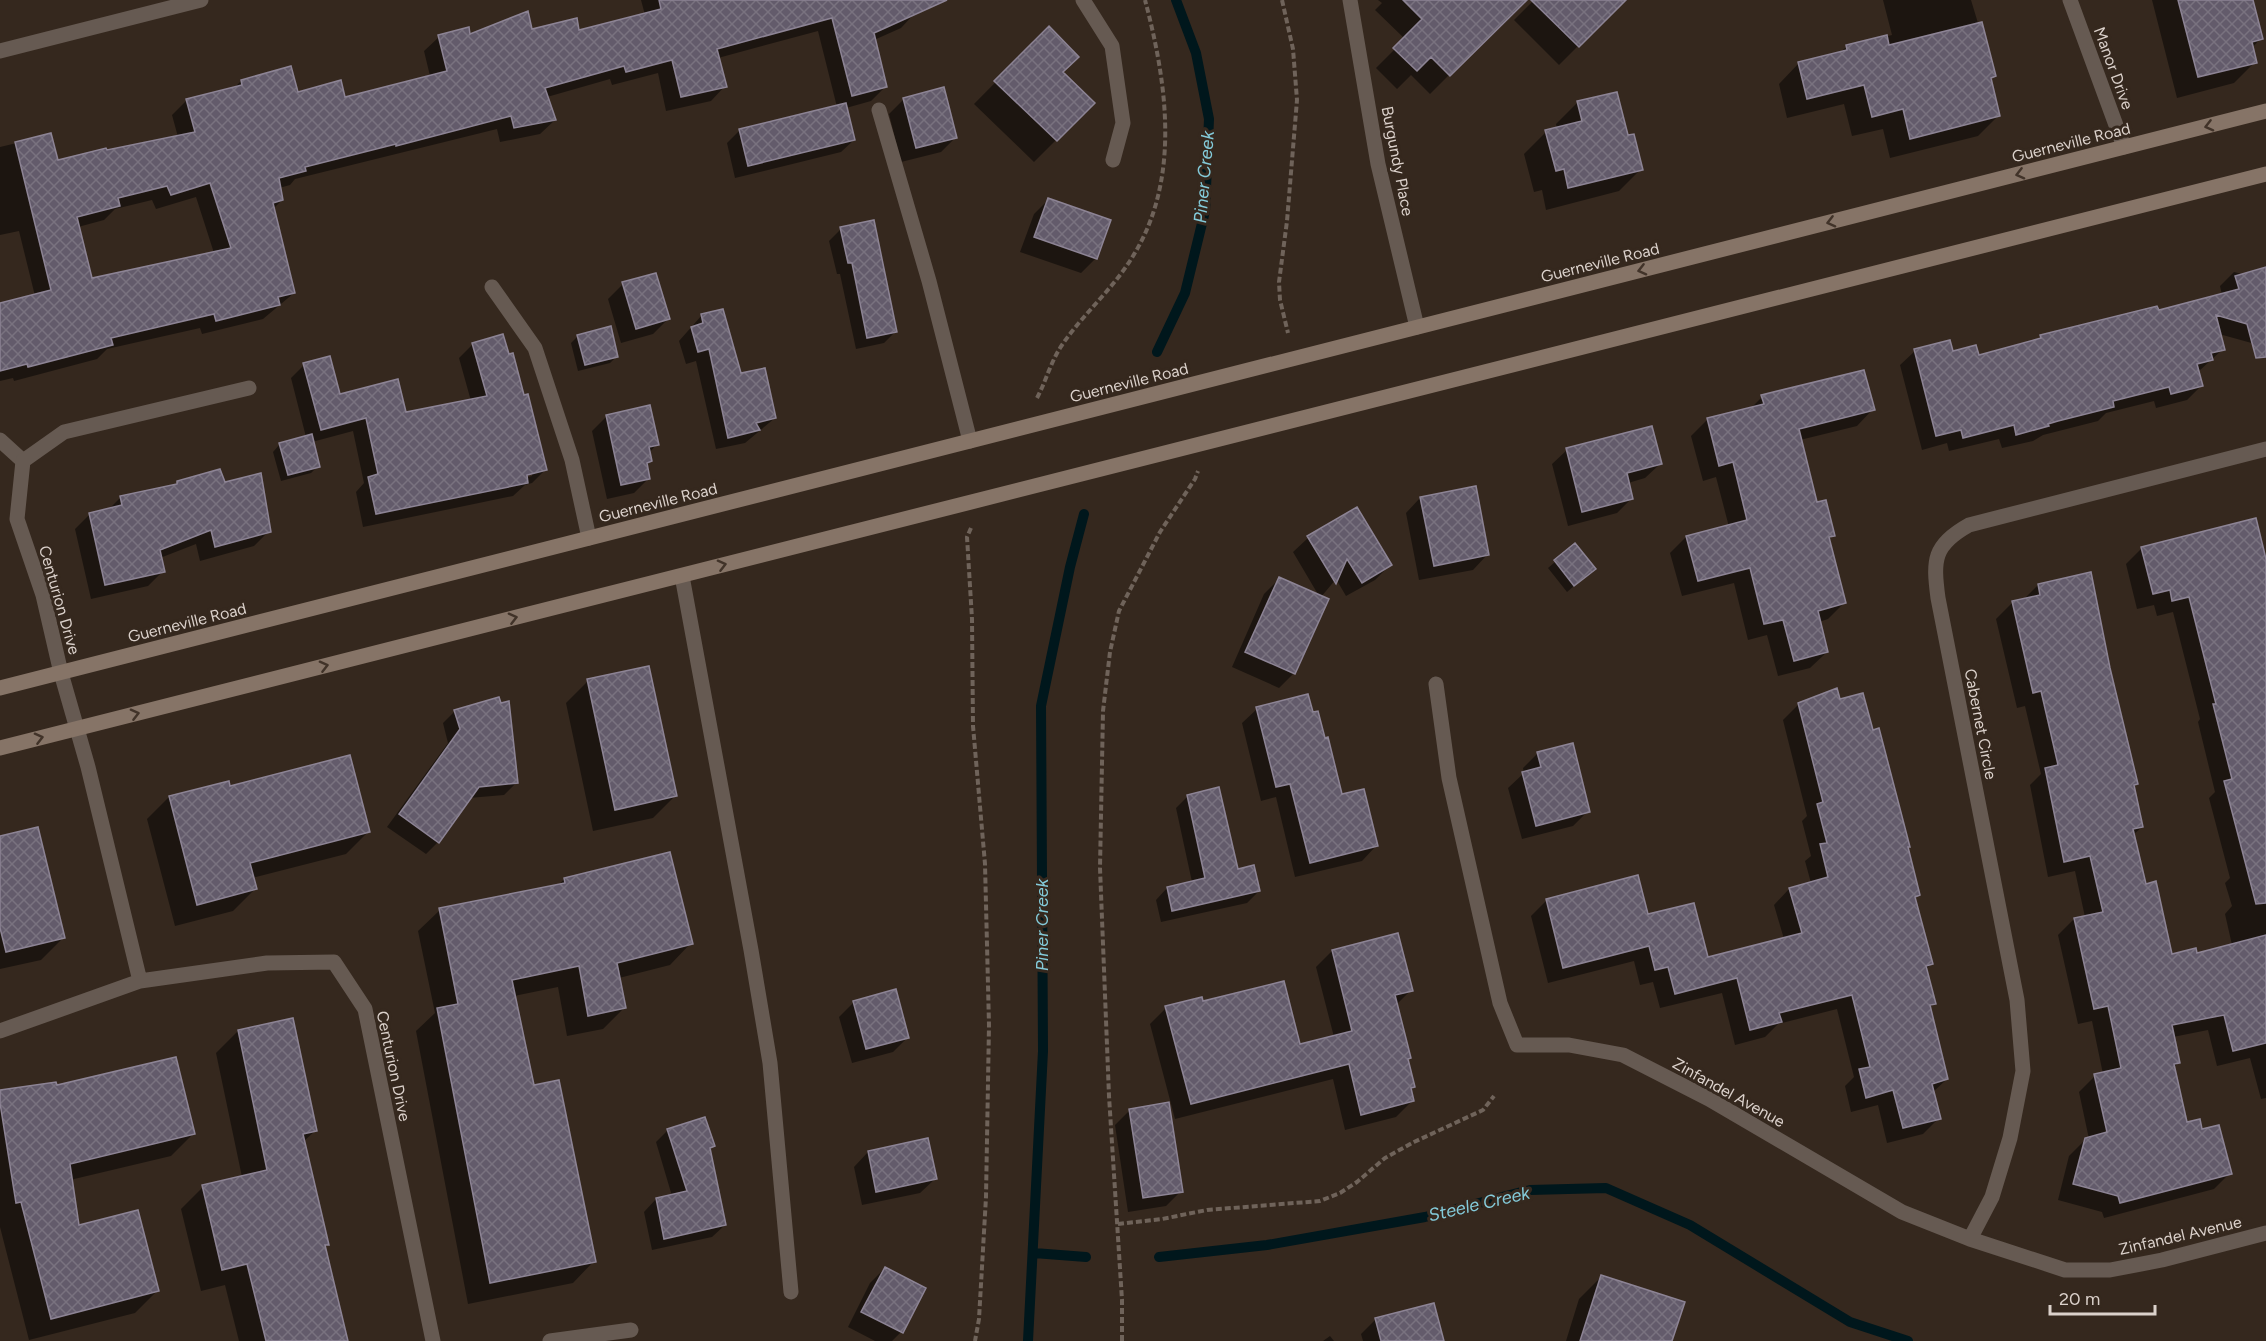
<svg xmlns="http://www.w3.org/2000/svg" width="2266" height="1341" viewBox="0 0 2266 1341" font-family="Figtree,sans-serif">
	<style>
		.shadow { fill: #0007; fill-rule: evenodd }
		.lines { fill: none; stroke-linecap: round; stroke-linejoin: round }
		.stream { stroke: #00171c; stroke-width: 10 }
		.building { fill: url(#building-cross-hatch); stroke: #8d8495; stroke-width: 1.5; fill-rule: evenodd }
		.path { stroke: #6f635a; stroke-width: 4; stroke-dasharray: 6 3; stroke-linecap: butt }
		.service { stroke: #665a52; stroke-width: 15 }
		.minor { stroke: #665a52; stroke-width: 15 }
		.secondary { stroke: #867467; stroke-width: 15 }
		.oneway { stroke: #413329 }
		.labels { text-anchor: middle; stroke-width: 6; stroke-linejoin: round; paint-order: stroke }
		.street-label { font-size: 16px; fill: #dbd1cb; stroke: #35281e }
		.water-label { font-size: 18px; font-style: italic; fill: #84cbda; stroke: #35281e }
	</style>
	<defs>
		<pattern id="building-cross-hatch" width="8" height="8" patternUnits="userSpaceOnUse" patternTransform="scale(1.5)"><rect width="8" height="8" fill="#635b6b"/><path d="M0 0l8 8M0 8l8-8" fill="none" stroke="#79727f"/></pattern>
	</defs>
	<rect width="100%" height="100%" fill="#35281e"/>
	<path class="shadow" d="M641,0h268l6,13 -14,15 -27,12 11,47 -14,14 -25,7 8,32 -13,12 -106,26 -8,-35 12,-12 98,-24 -19,-76 -100,27 7,28 -14,15 -45,10 -8,-38 -46,12 -2,-6 -63,18 8,23 -15,14 -40,8 -3,-13 -202,50 -5,6 -11,3 3,12 -9,9 21,84 -31,26 -61,15 -2,-6 -93,21 -10,10 -83,22 -1,-3 -13,3v-76l35,-9 -16,-65 -19,4v-88l50,-12 7,27 121,-25 -6,-22 15,-15 47,-12 7,-7 56,13 47,5 86,-23 -6,-25 15,-14 91,-6 48,1 67,-17zM196,197l18,56 -123,27 -13,-53 26,-7 11,-11 37,-9 4,9z
		M1378,0h124l11,11 -83,83 -19,-19 -14,14 -21,-21 29,-29 -30,-29 7,-7z
		M1534,0h90l-65,65 -45,-45z
		M1883,0h88l23,76 -4,4 8,36 -20,20 -88,22 -7,-29 -31,7 -8,-32 -57,14 -8,-34 20,-21 41,-10 7,-7 45,-11z
		M2152,0h100l9,38 -9,10 3,14 -21,21 -57,15z
		M1049,28l13,44 31,31 -59,59 -60,-58z
		M904,99l52,38 -15,15 -40,10 -12,-48z
		M1578,102l49,35 14,32 -22,22 -73,19 -4,-20 -8,2 -10,-38 22,-22 11,-3 -1,-5z
		M1048,200l48,58 -15,15 -61,-21 14,-38z
		M841,229l55,102 -12,12 -28,6 -16,-75h-3l-8,-33z
		M2234,272l32,8v67l-47,-13 4,15 -25,23 3,14 -14,14 -31,8 -2,-7 -48,12 -8,8 -55,14 -10,6 -31,7 -3,-9 -50,12 -2,-8 -25,7 -22,-85 15,-14 63,6 59,-17 4,-4 116,-24 65,-17 -2,-9z
		M623,284l45,35 -15,15 -32,9 -13,-44z
		M702,315l38,60 35,43 -30,25 -29,6 -20,-88 -10,3 -7,-23z
		M578,336l39,20 -7,7 -32,8 -7,-28z
		M473,344l72,126 -13,13 -7,2 -12,11 -150,31 -7,-35 8,-9 -11,-52 -41,11 6,24 -7,7 -30,8 -8,-29 7,-8 26,-7 -15,-59 13,-13 35,31 66,17 66,-12 -12,-43zM532,472v4l-12,3z
		M1762,397l111,12 -16,17 -57,14 16,64 17,31 -5,5 16,63 -16,16 -9,3 8,30 -17,16 -32,8 -11,-41 -19,5 -14,-57 -52,13 -12,-43 16,-16 43,-10 -13,-50 -13,4 -12,-45 17,-17 42,-10z
		M606,417l51,27 -8,9 2,8 -5,5 3,12 -15,15 -27,6 -15,-68z
		M1567,450l93,14 -15,14 -17,5 4,15 -15,15 -49,13 -16,-62z
		M177,483l47,1 45,47 -15,15 -54,15 -4,-17 -36,14 3,13 -15,15 -57,13 -16,-70 15,-15 18,-4 13,-13 53,-11z
		M1420,498l67,57 -14,15 -54,10 -13,-67z
		M1356,509l34,56 -15,15 -29,16 -10,-17 -15,18 -27,76 -15,15 -47,-21 32,-73 15,-15 40,17 -26,-44 15,-14z
		M1575,545l19,24 -27,23 -19,-24z
		M2142,548l124,17v533l-5,1 -11,-41 -33,8 -9,-36 -35,7 6,25 -6,6 12,56 16,7 29,42 -16,16 -110,29 -2,-6 -44,-12 11,-44 17,-17h3l-10,-47 16,-16 8,-2 -11,-53 -14,3 -20,-89 16,-16 11,-2 -10,-46 -27,6 -18,-92 11,-11 -16,-68 -8,2 -21,-89 16,-16 11,-3 15,-15 70,83 28,116 -3,4 9,39 -9,8 12,50 26,71 24,-2 37,-9 -7,-31 7,-8 -7,-23 5,-5 -21,-80 6,-6 -17,-70 2,-3 -27,-107 -16,4 -3,-11 -17,4 -11,-45z
		M588,681l87,115 -22,22 -60,13 -27,-128z
		M1839,701l68,147 12,47 -5,4 18,64 -6,6 8,34 -5,5 18,71 -15,14 7,25 -16,16 -36,9 -9,-38 -27,7 -6,-26 9,-9 -17,-68 -59,15 -13,13 -30,8 -13,-52 -62,15 -7,-26 -13,3 -6,-24 -86,22 -17,-67 16,-16 100,16 60,42 77,-19 -10,-34 15,-16 22,-6 -6,-22 6,-5 -9,-35 5,-5 -24,-96 16,-16z
		M1257,709l84,87 35,50 -14,15 -67,16 -19,-80 -15,4 -19,-78z
		M455,711l62,71 -13,13 -35,3 -31,44 -12,12 -39,-27 61,-84 -5,-20z
		M1538,753l50,58 -15,15 -51,13 -14,-51 16,-15 -1,-5z
		M227,782l2,6 139,44 -22,22 -94,24 3,11 -22,22 -58,15 -28,-107 22,-22z
		M1188,796l48,75 23,20 -12,12 -86,19 -5,-22 11,-12 25,-6 -16,-74z
		M0,837l63,101 -22,22 -41,9z
		M564,879l127,64 -21,22 -51,13 5,30 -21,21 -36,7 -9,-49 -44,9 19,91 61,174 -21,22 -105,21 -52,-273 19,-18 -17,-82 22,-21 118,-24z
		M1332,951l79,39 -15,15 13,53 -2,2 7,27 -4,4 2,10 -16,16 -51,13 -12,-51 -158,40 -25,-95 16,-16 36,-5 97,43 35,-9 -18,-70z
		M854,1002l54,35 -15,15 -41,11 -13,-46z
		M238,1031l78,99 -13,12 24,102 -3,3 20,94h-105l-14,-56 -24,6 -20,-82 22,-22 39,-10 -26,-124z
		M56,1087l137,47 -22,22 -101,24 8,47 79,64 -22,22 -106,27 -29,-113v-135z
		M1130,1110l51,81 -15,15 -38,6 -13,-87z
		M668,1130l45,16 -4,5 16,74 -13,12 -60,13 -8,-38 12,-13 16,-3 -16,-54z
		M868,1152l67,27 -15,14 -58,12 -8,-38z
		M885,1268l16,64 -9,9h-17l-27,-14 22,-44z
		M1601,1277l69,64h-104l13,-42z
		M1376,1319l66,22h-79l-2,-7z
		M1330,1336l4,5h-11z"/>
	<g class="lines">
		<path class="stream" d="M1157,352l28,-59 20,-82 4,-92 -13,-66 -20,-53
			M1034,1253l52,4
			M1159,1257l108,-12 158,-28 105,-27 76,-2 84,37 160,97 58,19
			M1028,1341l15,-290 -2,-345 29,-139 14,-53"/>
	</g>
	<path class="building" d="M659,0h288l-73,33 13,54 -35,9 -20,-78 -115,31 10,38 -46,10 -9,-37 -46,12 -2,-6 -79,22 11,32 -42,8 -3,-12 -115,30v-2l-91,23 1,4 -27,7 4,22 -10,3 22,90 -17,4 2,8 -64,16 -2,-7 -103,24 2,7 -85,22 -1,-3 -27,7v-68l51,-13 -36,-148 36,-9 7,27 48,-12 1,2 88,-18 -9,-33 56,-14 -1,-5 50,-14 7,26 43,-12 4,17 102,-26 -9,-36 31,-8 1,7 58,-23 4,18 45,-11 2,12 82,-21zM210,183l21,65 -139,30 -15,-61 43,-11 -2,-8 49,-12 4,9z
		M1403,0h124l-77,76 -19,-19 -14,14 -24,-23 29,-29z
		M1531,0h95l-47,47z
		M2178,0h75l10,39 -11,3 5,21 -59,14z
		M1982,22l14,54 -5,2 9,38 -90,23 -7,-30 -31,8 -8,-32 -57,14 -9,-37 49,-12 -1,-5 41,-10 2,10z
		M1049,26l30,31 -16,15 32,31 -38,38 -63,-60z
		M944,87l13,51 -41,10 -13,-50z
		M1617,92l11,43 6,-1 9,36 -75,18 -4,-19 -8,2 -11,-41 37,-9 -5,-20z
		M846,103l9,37 -107,26 -9,-37z
		M1048,198l63,22 -14,39 -63,-22z
		M874,220l23,112 -30,6 -15,-75h-4l-8,-36z
		M2266,267v90l-10,1 -9,-34 -31,-9 9,35 -14,3 2,7 -16,4 6,22 -32,8 -2,-7 -56,14 1,6 -56,14 -10,3 1,2 -33,9 -2,-10 -51,13 -2,-8 -25,6 -22,-87 36,-9 3,11 23,-6 3,10 62,-17 -1,-3 117,-29 2,4 80,-21 -4,-13z
		M656,273l14,46 -34,10 -14,-47z
		M723,309l18,64 24,-5 11,50 -20,5 4,7 -32,8 -19,-89 -11,3 -7,-25 12,-4 -2,-9z
		M611,326l7,31 -33,8 -8,-30z
		M503,334l6,20 4,-1 11,42 4,-1 19,76 -20,5 1,8 -152,31 -8,-37 10,-3 -12,-56 -45,12 -18,-67 27,-7 10,38 58,-15 8,33 81,-16 -15,-53z
		M1864,370l11,40 -76,19 18,73 9,-2 9,36 -6,1 17,66 -28,8 10,41 -34,9 -11,-41 -19,4 -14,-56 -52,13 -12,-45 61,-16 -14,-58 -14,4 -12,-48 57,-14 -3,-9z
		M650,405l9,40 -10,2 3,14 -5,2 3,16 -29,6 -15,-70z
		M1652,426l10,38 -35,9 6,26 -51,13 -16,-64z
		M312,434l8,33 -32,8 -9,-32z
		M220,469l5,13 36,-9 10,59 -56,15 -4,-17 -51,20 5,22 -60,13 -16,-72 33,-8 -2,-9 57,-12v-3z
		M1476,486l13,69 -55,11 -14,-69z
		M1357,507l35,58 -30,18 -15,-24 -11,25 -29,-48z
		M2256,518l10,41v344l-10,1 -32,-123 8,-2 -19,-75h3l-27,-107 -17,4 -2,-11 -17,4 -12,-47z
		M1575,543l21,26 -22,17 -20,-26z
		M2091,572l19,96 28,116 -4,1 9,42 -10,2 13,55 10,-3 16,73 24,-6 1,5 69,-18v108l-33,8 -9,-36 -52,10 8,38 -6,1 13,58 13,-3 2,10 17,-4 13,49 -112,29 -2,-7 -45,-12 12,-46 22,-6 -13,-58 27,-6 -13,-62 -14,3 -20,-91 29,-6 -13,-56 -26,6 -19,-94 13,-3 -17,-74 -8,2 -21,-92 28,-6 -2,-11z
		M1279,577l50,22 -34,75 -50,-22z
		M649,666l28,130 -62,14 -28,-131z
		M1837,688l3,11 23,-6 10,37 6,-2 31,119h-2l12,48 -5,2 18,67 -7,2 10,38 -6,1 18,74 -16,5 9,35 -38,9 -10,-38 -27,8 -7,-29 11,-2 -18,-72 -73,18 3,9 -32,8 -13,-52 -62,16 -7,-27 -13,3 -6,-24 -86,22 -17,-69 92,-24 10,39 46,-11 14,54 94,-24 -13,-45 39,-11 -8,-33 7,-1 -10,-39 6,-2 -25,-99z
		M1308,694l5,18 5,-1 7,27 3,-1 14,57 22,-5 14,57 -68,17 -20,-79 -14,3 -20,-80z
		M499,697l2,6 8,-2 9,82 -39,4 -40,56 -40,-29 61,-85 -6,-19z
		M1573,743l17,69 -54,14 -14,-54 19,-5 -4,-15z
		M350,755l20,77 -120,31 7,26 -60,16 -28,-109 60,-15 1,5z
		M1219,787l19,82 16,-4 6,26 -88,20 -5,-24 38,-9 -18,-83z
		M38,827l27,111 -59,14 -6,-24v-92z
		M670,852l23,92 -76,19 9,45 -38,8 -9,-50 -67,14 22,105 25,-5 37,182 -106,21 -53,-275 21,-4 -19,-96 126,-25 -1,-5z
		M1398,933l15,58 -18,4 16,63 -3,1 7,28 -4,1 3,13 -53,14 -12,-51 -158,40 -26,-98 37,-9 1,4 81,-20 16,63 52,-13 -20,-81z
		M896,989l13,49 -43,11 -13,-48z
		M293,1018l24,113 -14,3 26,111h-4l23,96h-82l-19,-77 -25,6 -20,-85 65,-15 -29,-140z
		M176,1057l19,77 -125,30 9,61 59,-15 21,81 -108,28 -30,-117 -5,1 -16,-100v-13l56,-8 1,3z
		M1169,1102l14,90 -40,6 -14,-89z
		M705,1117l10,29 -5,2 16,77 -62,14 -8,-41 31,-7 -20,-62z
		M928,1138l9,41 -61,13 -8,-41z
		M885,1267l41,21 -23,45 -42,-21z
		M1601,1275l84,27 -13,39h-92z
		M1434,1303l10,38h-63l-6,-23z"/>
	<g class="lines">
		<path class="path" d="M1282,0l11,49 4,51 -10,121 -8,61 1,18 8,33
			M1037,398c9,-17 14,-37 25,-53 21,-31 52,-57 71,-89 48,-77 34,-173 12,-256
			M971,528l-4,9 5,82 1,107 12,138 4,161 -3,172 -7,122 -4,22
			M1118,1224l44,-5 45,-9 113,-9 20,-8 17,-11 28,-24 29,-16 69,-32 11,-14
			M1122,1341v-41l-13,-204 -9,-228 3,-157 7,-59 9,-41 41,-79 35,-53 3,-8"/>
		<path class="service" d="M1083,0l29,46 11,77 -10,37
			M879,110l50,171 41,160
			M492,287l43,61 37,112 17,78
			M0,440l23,21"/>
		<path class="minor" d="M1350,0l28,164 39,163
			M2070,0l54,147
			M0,51l201,-51
			M682,576l69,374 19,113 21,229
			M1436,684l13,94 51,225 17,42h52l54,10 86,44 193,113 68,27 95,31h45l52,-10 104,-27
			M140,981l-52,-214 -27,-94 -18,-78 -26,-76 6,-58 41,-29 185,-44
			M0,1031l140,-50 127,-18 67,-1 31,47 68,332
			M1970,1239l22,-42 18,-59 13,-67 -6,-71 -79,-402c-5,-38 -5,-53 31,-73l297,-76
			M550,1341l81,-11"/>
		<path class="secondary" d="M0,688l2266,-577
			M0,748l2266,-574"/>
	</g>
	<defs><path id="oneway-chevron" d="M-2-3.5L2.5 0L-2 3.5" fill="none" stroke-width="1.6" stroke-linecap="round" stroke-linejoin="round" transform="scale(1.5)"/></defs>
	<g class="oneway">
		<use href="#oneway-chevron" transform="translate(2209 126) rotate(166)"/>
		<use href="#oneway-chevron" transform="translate(2020 174) rotate(166)"/>
		<use href="#oneway-chevron" transform="translate(1831 222) rotate(166)"/>
		<use href="#oneway-chevron" transform="translate(1642 270) rotate(166)"/>
		<use href="#oneway-chevron" transform="translate(722 565) rotate(-14)"/>
		<use href="#oneway-chevron" transform="translate(513 618) rotate(-14)"/>
		<use href="#oneway-chevron" transform="translate(324 666) rotate(-14)"/>
		<use href="#oneway-chevron" transform="translate(135 714) rotate(-14)"/>
		<use href="#oneway-chevron" transform="translate(39 738) rotate(-14)"/>
	</g>
	<g class="labels">
		<g class="street-label">
			<text transform="translate(2114 68) rotate(70)" y="6">Manor Drive</text>
			<text transform="translate(2071 142) rotate(-14)" y="6">Guerneville Road</text>
			<text transform="translate(1398 161) rotate(79)" y="6">Burgundy Place</text>
			<text transform="translate(1600 262) rotate(-14)" y="6">Guerneville Road</text>
			<text transform="translate(1129 382) rotate(-14)" y="6">Guerneville Road</text>
			<text transform="translate(658 502) rotate(-14)" y="6">Guerneville Road</text>
			<text transform="translate(60 600) rotate(74)" y="6">Centurion Drive</text>
			<text transform="translate(187 622) rotate(-14)" y="6">Guerneville Road</text>
			<text transform="translate(1981 724) rotate(79)" y="6">Cabernet Circle</text>
			<text transform="translate(394 1066) rotate(78)" y="6">Centurion Drive</text>
			<text transform="translate(1729 1092) rotate(29)" y="6">Zinfandel Avenue</text>
			<text transform="translate(2180 1235) rotate(-13)" y="6">Zinfandel Avenue</text>
		</g>
		<g class="water-label">
			<text transform="translate(1204 177) rotate(-85)" y="6">Piner Creek</text>
			<text transform="translate(1042 925) rotate(-90)" y="6">Piner Creek</text>
			<text transform="translate(1479 1204) rotate(-13)" y="6">Steele Creek</text>
		</g>
	</g>
	<path d="M2050 1305v9h105v-9" fill="none" stroke="#dbd1cb" stroke-width="3"/>
	<text x="2059" y="1305" font-size="18" fill="#dbd1cb" stroke="#35281e" stroke-width="4.5" paint-order="stroke">20 m</text>
</svg>
